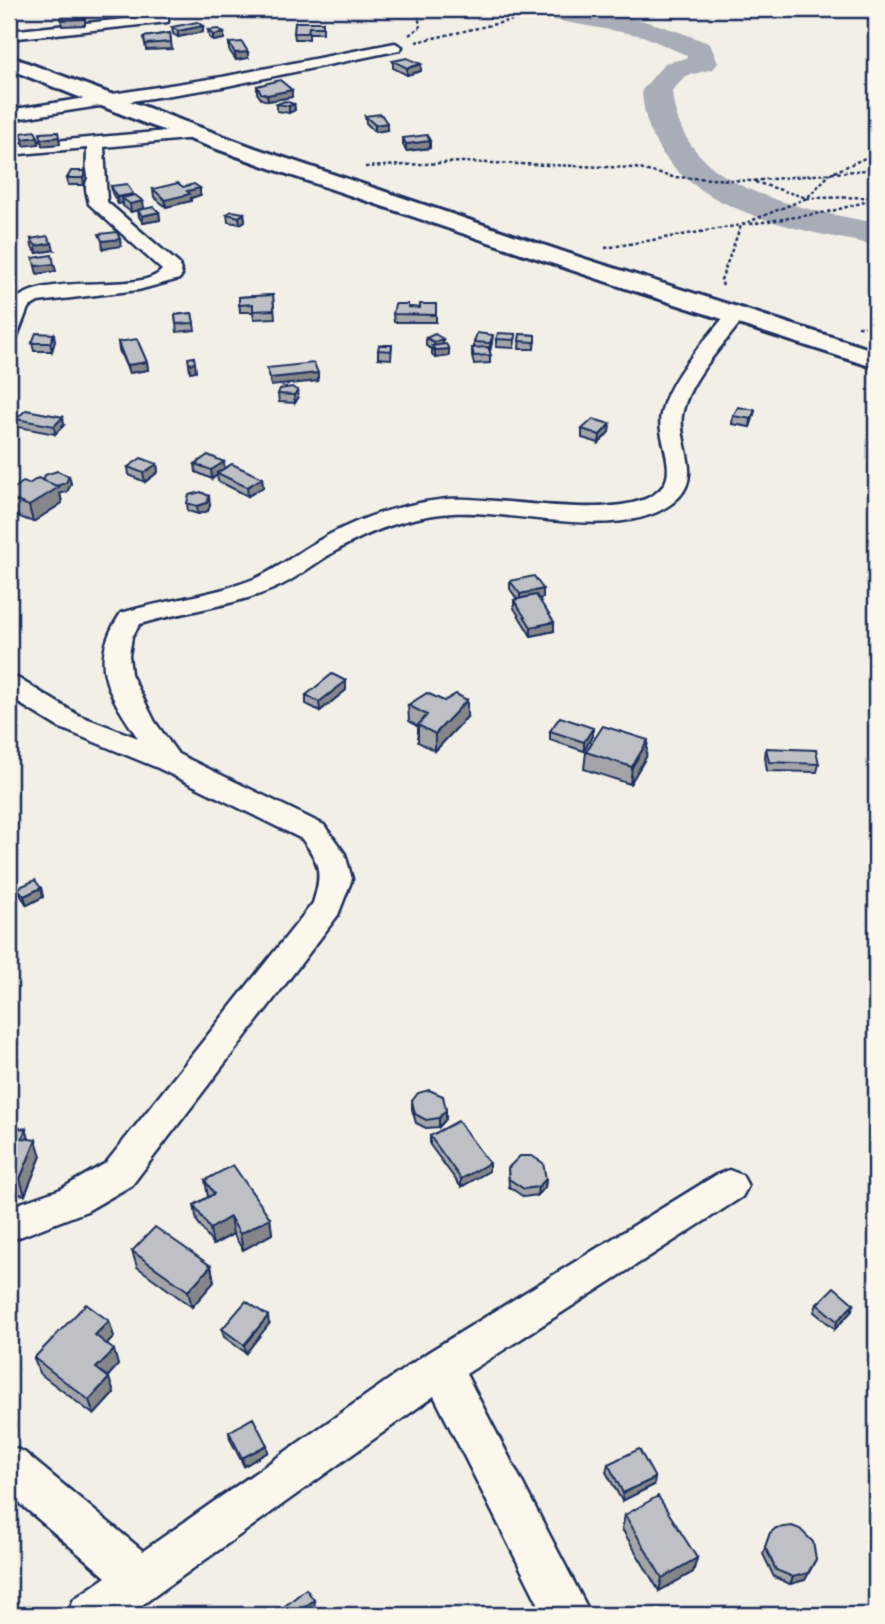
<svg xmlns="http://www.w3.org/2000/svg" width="885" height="1624" viewBox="0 0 885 1624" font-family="'Balsamiq Sans',sans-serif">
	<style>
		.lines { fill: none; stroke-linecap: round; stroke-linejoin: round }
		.river { fill: #a9adb7; fill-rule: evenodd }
		.street-casing { stroke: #1b2f5e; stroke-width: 5 }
		.secondary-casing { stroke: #1b2f5e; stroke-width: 6 }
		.path { stroke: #1b2f5e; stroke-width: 2.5; stroke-dasharray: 3.5 2.5; stroke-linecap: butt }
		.street { fill: #fbf7ec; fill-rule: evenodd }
		.secondary { fill: #fbf7ec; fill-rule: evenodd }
		.wall { fill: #a3a5a9; stroke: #1b2f5e; stroke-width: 2 }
		.shaded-wall { fill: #848689; stroke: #1b2f5e; stroke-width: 2 }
		.building { fill: #bdc0c4; stroke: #1b2f5e; stroke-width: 2 }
	</style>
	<rect width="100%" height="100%" fill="#f2efe6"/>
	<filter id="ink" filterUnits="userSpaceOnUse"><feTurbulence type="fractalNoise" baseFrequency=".0143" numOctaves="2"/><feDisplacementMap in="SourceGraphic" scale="14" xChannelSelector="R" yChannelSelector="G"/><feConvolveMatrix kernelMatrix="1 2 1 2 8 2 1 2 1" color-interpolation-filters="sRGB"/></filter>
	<g filter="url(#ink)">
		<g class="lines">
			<path class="river" d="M524,9c70,-3 122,8 186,35l8,19 -5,6 -27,7 -14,15c8,99 126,117 204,132v22c-90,-17 -229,-40 -234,-155l23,-27 22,-5 -1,-3 -43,-19 -105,-19 -10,-2z"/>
			<g class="street-casing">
				<path id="street" d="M163,15l5,1v6l-159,17v-8z
					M395,43l7,4 -2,3 -178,37 -213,33v-10l213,-33z
					M190,129l6,1v8l-92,9 3,55 72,62 3,11 -3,4 -41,11 -100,12 -10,6 -12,31 -7,2v-34c27,-40 131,-10 153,-37l-73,-66 -3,-14 1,-42 -78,7v-10z
					M734,311l10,6c-21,30 -55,61 -62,98 -4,28 20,58 -3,82 -48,49 -164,12 -227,16 -44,3 -83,18 -120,40 -20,12 -37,27 -59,36 -43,18 -89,22 -133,35l-8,13 -3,18 2,19 24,48 23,32 146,71 21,29 7,25 -14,36 -206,270 -45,26 -78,30v-34l52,-18 45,-26 207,-260c9,-29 8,-39 -11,-64l-144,-71 -100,-41 -49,-30v-21l10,3 59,36 60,23c-30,-45 -51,-75 -17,-125 44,-13 90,-17 133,-34 21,-9 39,-23 59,-35 41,-25 86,-40 134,-45 49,-4 186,28 216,-13 14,-19 -7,-50 -2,-72 8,-38 43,-71 66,-101z
					M729,1170l13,5 6,11 -6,11 -276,177 125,241h-47l-110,-219 -306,219h-61l7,-16 32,-22 -97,-83v-48l15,6 119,99 284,-198 289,-178z"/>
			</g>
			<g class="secondary-casing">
				<path id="secondary" d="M9,56l246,92 327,110 294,93v17l-251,-80 -338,-114 -143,-51 -135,-54z"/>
			</g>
			<path class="path" d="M556,16l11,-7
				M409,35l11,-8 -2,-15 4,-3
				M416,42l97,-22 141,-11
				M365,167l97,-5 173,6 38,9 78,4 125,-12
				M755,182l52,16 69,-1
				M750,224l78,-12 48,-13
				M605,248l136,-23
				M723,286l-2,-6 20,-55 66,-27 23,-24 46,-21
				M858,326l18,1"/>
			<use href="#street" class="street"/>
			<use href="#secondary" class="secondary"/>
		</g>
		<path class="wall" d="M85,14v11l-23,1 -1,-6z
			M323,22v11h-14v6h-14l-1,-6z
			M203,26v6l-25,5 -5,-3 -1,-7z
			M208,30l16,3v6l-11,2 -4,-4z
			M170,33l2,16 -26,1 -2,-13z
			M229,43l19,15 -12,2 -7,-10z
			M393,61l28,3v7l-14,4 -14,-7z
			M257,86l35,11 -24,4 -7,-2 -4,-6z
			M277,104h17l1,6 -6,3 -12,-2z
			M365,116l22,14 -12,2 -9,-9z
			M9,131l5,4h5v12l-10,1z
			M403,138l27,3v7l-24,3 -3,-6z
			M86,171l1,7 -3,7h-16l-1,-7z
			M111,186l22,10 11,12 -13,4 -8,-6v-3l-5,1 -6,-11z
			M183,187l17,8 -9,3v3l-25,6 -12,-10 -1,-8z
			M138,210l21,2 1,8 -17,3 -4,-6z
			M244,213l1,8 -5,3 -12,-2 -1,-8z
			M31,239l23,11 -17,3 -5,-6z
			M273,295l2,23 -21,1 -1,-7h-13l-1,-15z
			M436,304v18h-42l-1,-8 15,-7 12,1z
			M192,313l3,17 -18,2 -2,-17z
			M516,334l-2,14 -18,-1v-8z
			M520,334l15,1 -1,14h-15z
			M426,338l17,6 6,12 -14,2 -3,-4v-5l-6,-3z
			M55,341l-3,10h-18l-2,-8z
			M118,342l29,20 1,8 -19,3 -10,-23z
			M474,342h18l-2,9v12l-16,1 -2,-8v-8h2z
			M392,345l-1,14 -13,-1v-8z
			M298,391v7l-3,5 -16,-1 -1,-8z
			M755,410l-2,8 -3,9 -18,-3 1,-8z
			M16,419l48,6 -9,9 -37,-7z
			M610,424l-1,8 -10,11 -17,-5v-9z
			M157,464l1,8 -13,10 -16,-7 -1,-8z
			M195,464l30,5 37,9 1,9 -15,9 -30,-15 -1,-6 -5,4 -16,-7z
			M69,476l2,8 -4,8 -7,1 2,10 -29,19 -24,-9v-21l34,-12z
			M187,503l23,2 -2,6 -10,3 -10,-3z
			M510,581l33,8v9h-4l15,33 -23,5 -17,-28v-8l3,-1 -7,-10z
			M346,681v9l-26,21 -14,-7v-9z
			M408,705l59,12 -32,34 -17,-9v-15l-9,-6z
			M593,728l-1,8 -8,15 -34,-11v-9z
			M766,748l53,16 -2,8 -50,-1 -2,-14z
			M586,752l60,5 -16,27 -46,-15z
			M18,888h23l2,9 -16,8 -6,-9z
			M412,1101l34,9v9l-7,8 -13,1 -10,-5 -4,-14z
			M9,1127l17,2 3,10 12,17 -16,39 -16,-2z
			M430,1136l59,27v8l-28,16 -31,-42z
			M508,1168l38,11 -1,8 -8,8 -13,2 -15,-10z
			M205,1180l65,38 2,16 -29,16 -10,-16 -20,11 -16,-24 -3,-16 14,-8z
			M132,1251l79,15 3,16 -22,25 -55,-40z
			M817,1304h37l-3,8 -16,17 -21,-17z
			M109,1321l5,16 -7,7 11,21 -11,12 7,16 -20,22 -55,-42 -5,-15z
			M269,1324l-23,29 -22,-16 -2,-8z
			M229,1432l39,20 -24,14 -14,-27z
			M608,1464l46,21 -32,16 -16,-29z
			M625,1515l72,43 -4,14 -34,19 -37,-62z
			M770,1533l46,26 -11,21 -15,4 -16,-7 -11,-23z"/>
		<path class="shaded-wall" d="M128,9h14l-14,2z
			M203,26v6l-25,5v-6z
			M224,33v6l-11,2v-6z
			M248,52v6l-12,2 -1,-7z
			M421,64v7l-14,4v-7z
			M292,90v7l-24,4 -1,-6z
			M294,104l1,6 -6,3v-7z
			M387,123v7l-12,2v-7z
			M38,137l1,7 -15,2 -1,-7z
			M59,137l1,7 -18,2 -1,-7z
			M430,141v7l-24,3v-7z
			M86,171l1,7 -3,7 -1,-7z
			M200,188v7l-9,3v3l-25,6 -1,-7 22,-9z
			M133,194l1,8 -12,-4 1,5 -5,1 -1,-7z
			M143,201l1,7 -13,4 -1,-8z
			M159,212l1,8 -17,3 -1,-7z
			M244,213l1,8 -5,3 -1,-7z
			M120,239l1,7 -18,3 -1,-8z
			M52,243l2,7 -17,3 -1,-7z
			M54,264l2,7 -19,3 -2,-8z
			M54,334l1,7 -3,10 -2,-8z
			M493,335l-1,7 -2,9v-8z
			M443,339v8l-9,3v-8z
			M449,349v7l-14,2v-8z
			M147,362l1,8 -19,3 -2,-8z
			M195,363l1,8 -6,1 -1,-8z
			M318,373v8l-47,5 -1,-8z
			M298,391v7l-3,5 -1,-8z
			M755,410l-2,8 -3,9 1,-8z
			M63,417l1,8 -9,9 -1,-8z
			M610,424l-1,8 -10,11 1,-8z
			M224,462l1,8 -8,3v2l-5,4 -1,-9z
			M157,464l1,8 -13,10 -2,-9z
			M69,476l2,8 -4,8 -7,1 2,10 -29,19 -4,-16 23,-19z
			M262,478l1,9 -15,9 -1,-9z
			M209,496l1,9 -2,6 -10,3 -1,-8z
			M543,589v9l-23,5v-9z
			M554,622v9l-23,5v-9z
			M346,681v9l-26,21 -1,-9z
			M467,700v17l-32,34v-17z
			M593,728l-1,8 -8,15v-9z
			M648,740l-2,17 -16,27 2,-17z
			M41,888l2,9 -16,8 -3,-9z
			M446,1110v9l-7,8v-9z
			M26,1129l5,17 -9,-8z
			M36,1140l5,16 -16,39 -5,-16z
			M489,1163v8l-28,16v-8z
			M546,1179l-1,8 -8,8 1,-8z
			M230,1217l3,17 -20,11 -3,-16z
			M270,1218l2,16 -29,16 -3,-16z
			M211,1266l3,16 -22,25 -4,-16z
			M854,1304l-3,8 -16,17 2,-8z
			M268,1316l1,8 -23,29 -2,-8z
			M109,1321l5,16 -14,14 -5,-16z
			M114,1350l4,15 -17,19 -5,-16z
			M109,1378l5,15 -20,22 -5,-15z
			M267,1445l1,7 -24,14 -2,-8z
			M655,1478l-1,7 -32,16 1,-8z
			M697,1558l-4,14 -34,19 3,-13z
			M816,1559l-11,21 -15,4 3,-7z
			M314,1600l1,7 -11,8 -3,-5z"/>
		<path class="building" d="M85,14l-1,5 -23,1 1,-5z
			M197,22l6,4 -25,5 -6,-4z
			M295,22h28v5h-14l-1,6h-14z
			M219,29l5,4 -11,2 -5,-5z
			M170,33l1,9 -26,2 -1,-7z
			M242,42l6,10 -13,1 -6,-10z
			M407,58l14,6 -14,4 -14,-7z
			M280,80l12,10 -25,5 -6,-2 -4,-7z
			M285,101l9,3 -5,2 -12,-2z
			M381,114l6,9 -12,2 -10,-9z
			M9,131h5l-1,4h6l-1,5 -9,1z
			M35,131l3,6 -15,2 -2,-6z
			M58,132l1,5 -18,2 -1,-6z
			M427,135l3,6 -24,3 -3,-6z
			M71,171h15l-3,7h-16z
			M178,183l5,4 11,-3 6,4 -13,3 3,3 -25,6 -12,-11z
			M127,184l6,10 -16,3 -6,-11z
			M135,195l8,6 -13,3 -8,-6z
			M154,207l5,5 -17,4 -4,-6z
			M232,211l12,2 -5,4 -12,-3z
			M117,232l3,7 -18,2 -3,-7z
			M47,236l5,7 -16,3 -5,-7z
			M52,255l2,9 -19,2 -2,-8z
			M273,295l1,15 -21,1v-7l-14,1v-8z
			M395,304h13v3l12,1v-4h16v11l-43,-1z
			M192,313l2,10 -18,1 -1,-9z
			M36,333l18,1 -4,9h-18z
			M477,333l16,2 -3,8 -16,-1z
			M498,333l18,1 -1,6 -19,-1z
			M435,334l8,5 -9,3 -8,-4z
			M520,334l15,1v7l-16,-1z
			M137,339l10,23 -20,3 -9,-23z
			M446,344l3,5 -14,1 -3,-4z
			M379,345h13l-1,6 -13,-1z
			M488,347l3,8 -17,1 -2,-8z
			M194,357l1,6 -6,1 -1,-6z
			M314,363l4,10 -48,5 -3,-10z
			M292,387l6,4 -4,4 -16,-1 2,-5z
			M738,407l17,3 -4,9 -18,-3z
			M26,410l37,7 -9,9 -38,-7z
			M593,419l17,5 -10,11 -18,-6z
			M208,455l16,7 -13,8 -16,-6z
			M141,458l16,6 -14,9 -15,-6z
			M232,464l30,14 -15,9 -30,-14z
			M57,471l12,5 -3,7 -10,3 -13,-6 2,-5z
			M38,478l21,9 -30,19 -20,-8v-6l14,-10 6,2z
			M201,492l8,4 -2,7 -10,3 -10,-3 2,-8z
			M534,576l9,13 -23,5 -10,-13z
			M536,595l18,27 -23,5 -17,-27z
			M332,674l14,7 -27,21 -13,-7z
			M427,693l17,8 12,-7 11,6 -32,34 -17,-9 9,-10 -19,-10z
			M560,717l33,11 -9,14 -34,-11z
			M603,726l45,14 -16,27 -46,-15z
			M766,748l50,2 3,14 -50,-2z
			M35,880l6,8 -17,8 -6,-8z
			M429,1090l14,6 3,14 -7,8 -13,2 -11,-6 -3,-13 6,-8z
			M458,1121l31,42 -28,16 -31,-43z
			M9,1127l17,2 -4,9 14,2 -16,39 -11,-2z
			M520,1156h12l11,7 3,16 -8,8 -14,2 -15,-10 -1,-11z
			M233,1165l37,53 -30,16 -10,-17 -20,12 -16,-24 20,-11 -9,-14z
			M155,1227l56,39 -23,25 -56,-40z
			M834,1287l20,17 -17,17 -20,-17z
			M246,1301l22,15 -24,29 -22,-16z
			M86,1304l23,17 -14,14 19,15 -18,18 13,10 -20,22 -55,-42z
			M253,1418l14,27 -25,13 -13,-26z
			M639,1449l16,29 -32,15 -15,-29z
			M658,1496l39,62 -35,20 -37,-63z
			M792,1526l8,3 13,13 3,17 -8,14 -15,4 -17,-7 -11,-23 5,-14 6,-5z
			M306,1589l8,11 -13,10 4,5h-31z"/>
	</g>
	<rect width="885" height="1624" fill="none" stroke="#fbf7ec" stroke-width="35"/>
	<rect x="18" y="18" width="850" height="1589" fill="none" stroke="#1b2f5e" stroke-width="2.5" filter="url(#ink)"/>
</svg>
